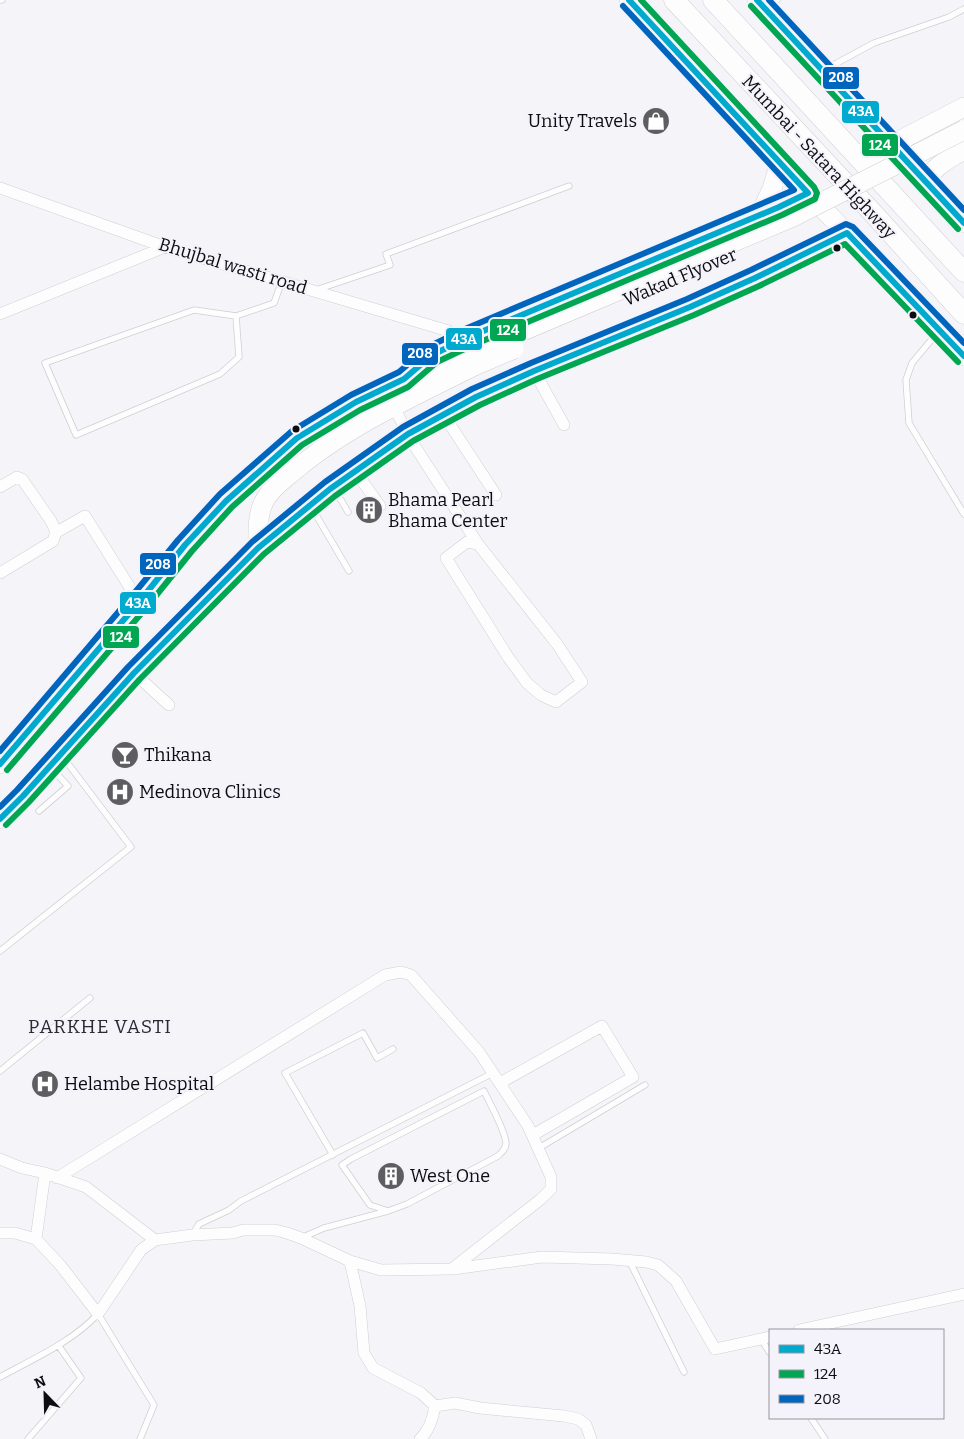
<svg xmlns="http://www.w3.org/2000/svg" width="964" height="1439" viewBox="0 0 964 1439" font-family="Bitter,serif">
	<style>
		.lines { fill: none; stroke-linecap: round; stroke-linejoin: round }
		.service-casing { stroke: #cfcfd2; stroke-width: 7 }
		.minor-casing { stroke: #cfcfd2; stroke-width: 12 }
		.primary-casing { stroke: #cfcfd2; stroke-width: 20 }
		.trunk-casing { stroke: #cfcfd2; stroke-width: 21 }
		.service { stroke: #fefdfe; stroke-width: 5.5 }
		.minor { stroke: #fefdfe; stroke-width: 11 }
		.primary { stroke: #fefdfe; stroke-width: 19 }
		.trunk { stroke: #fefdfe; stroke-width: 20 }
		.primary-bridge-casing { stroke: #cfcfd2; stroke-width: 20; stroke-linecap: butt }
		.primary-bridge { stroke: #fefdfe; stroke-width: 19 }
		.bus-1-casing { stroke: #f4f2fa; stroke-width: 10 }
		.bus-2-casing { stroke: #f4f2fa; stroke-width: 10 }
		.bus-3-casing { stroke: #f4f2fa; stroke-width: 10 }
		.bus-1 { stroke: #00a9ce; stroke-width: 6 }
		.bus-2 { stroke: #00a651; stroke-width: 6 }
		.bus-3 { stroke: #0065bd; stroke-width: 6 }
		.bus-dot { fill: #0d0c0f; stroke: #f4f2fa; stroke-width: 2 }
		.labels { text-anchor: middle; stroke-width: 4; stroke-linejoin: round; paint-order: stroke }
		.poi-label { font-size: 18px; fill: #0d0c0f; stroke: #f4f2fa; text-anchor: start }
		.street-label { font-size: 18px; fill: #0d0c0f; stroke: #f4f2fa }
		.neighbourhood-label { font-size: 19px; letter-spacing: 1px; fill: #2b2a30; stroke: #f4f2fa }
		.line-badge { stroke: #f4f2fa; stroke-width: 2 }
		.badge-label { font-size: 14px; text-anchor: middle; font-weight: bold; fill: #fff }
	</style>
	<rect width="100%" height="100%" fill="#f5f4f8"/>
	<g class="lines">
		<g class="service-casing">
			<path id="service" d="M0,0h2
				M766,7l11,-7
				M824,70l50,-27 75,-26 15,-8
				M316,290l74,-25 -4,-11 183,-68
				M236,316l3,41 -19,17 -144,61 -31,-72 149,-53 42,6 38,-13 8,-22
				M938,332l-26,31 -6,17 3,43 55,91
				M332,491l9,9 7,12
				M311,508l5,7 33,56
				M39,811l29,-25 -16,-17
				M0,951l131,-104 -68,-90
				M0,1071l90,-73
				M539,1148l106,-63
				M333,1155l-48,-82 78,-40 14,25 16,-9
				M193,1234l6,-10 30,-14 12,-9 252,-128
				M301,1238l23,-10 64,-17 19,-7 91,-48c4,-4 8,-7 8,-13 -1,-13 -16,-39 -22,-52l-133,68 -9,6 28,40 18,6
				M629,1260l55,112
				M761,1339l9,14
				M0,1377c33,-18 72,-35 98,-63l56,91 -14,34
				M811,1418l14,21
				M28,1439l53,-61 -23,-33"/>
		</g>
		<g class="minor-casing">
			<path id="minor" d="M0,188l165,59 304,90
				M0,314l165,-67
				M534,371l30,54
				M394,407l18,35 66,102
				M443,414l53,81
				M355,471l25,35
				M0,487l17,-10 5,2 29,42 5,11 -3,9 -53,32
				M55,533l30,-17 54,86
				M467,542l11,2 79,100 25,38 -26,20 -15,-7 -14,-12 -19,-26 -62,-99z
				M134,673l35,32
				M500,1083l102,-57 31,51 -100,58
				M0,1159l22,9 23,5 41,14 69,53 37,-5 41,-2 10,-3h32l12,3 14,5 49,23 31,9 72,-1 89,-12 70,2 34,3 12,3 18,16 39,68 55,-12
				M57,1178l328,-203 16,-3 10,3 68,77 49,74 23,51v12l-10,10 -88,69
				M0,1233h15l21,6 25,27 37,48 43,-64 14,-10
				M36,1239l9,-66
				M350,1261l10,45 4,47 9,15 48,25 14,13c-2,12 -6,25 -15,33
				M799,1330l165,-36
				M435,1406l20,-3 25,5 84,8 14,3 8,6 5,14"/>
		</g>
		<g class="primary-casing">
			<path id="primary" d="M629,0l179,193 156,163
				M757,0l207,223
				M891,145l73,-38
				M926,182c8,-16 22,-23 38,-32
				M760,214l12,-25 8,-27
				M416,368l16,-13 37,-18 310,-130 29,-14
				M258,548c0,-14 -1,-29 4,-42 5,-13 16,-22 27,-31 54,-47 120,-76 183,-108
				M0,764l139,-162 46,-57 41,-44 32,-29 39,-34 59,-36 48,-23 62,-24
				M0,819l23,-23 111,-123 124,-125 72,-59 78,-55 68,-37 58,-26 156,-64 65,-29 92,-45"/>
		</g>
		<g class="trunk-casing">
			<path id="trunk" d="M674,0l198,212 92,102
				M713,0l251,272
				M862,160l29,-15"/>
		</g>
		<use href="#service" class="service"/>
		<use href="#minor" class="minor"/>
		<use href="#primary" class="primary"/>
		<use href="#trunk" class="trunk"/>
		<g class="primary-bridge-casing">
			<path id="primary-bridge" d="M466,355l327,-138 171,-87
				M472,367l42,-18"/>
		</g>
		<use href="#primary-bridge" class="primary-bridge"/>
		<g class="bus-1-casing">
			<path id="bus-1" d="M757,0l207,223
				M0,764l139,-162 46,-57 41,-44 71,-63 59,-36 48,-23 28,-24 37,-18 310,-130 29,-14 -179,-193
				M0,819l23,-23 111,-123 124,-125 72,-59 78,-55 68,-37 58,-26 156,-64 65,-29 92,-45 117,123"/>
		</g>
		<g class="bus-2-casing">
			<path id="bus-2" d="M751,6l207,223
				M7,770l139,-162 46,-57 40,-44 70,-62 58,-35 48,-23 29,-25 36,-17 309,-130 33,-16 2,-6 -3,-6 -173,-187
				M6,825l23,-23 111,-123 124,-125 71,-58 78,-55 67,-36 57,-26 157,-64 65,-29 86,-42 113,118"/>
		</g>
		<g class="bus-3-casing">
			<path id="bus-3" d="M769,0l195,210
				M0,751l132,-155 46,-56 42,-46 72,-63 59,-36 48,-23 29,-25 37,-18 329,-139 -171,-184
				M0,807l17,-17 111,-123 124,-125 73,-60 78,-55 69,-38 59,-26 156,-64 64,-29 95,-46 7,3 111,116"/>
		</g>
		<use href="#bus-1" class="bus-1"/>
		<use href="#bus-2" class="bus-2"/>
		<use href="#bus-3" class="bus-3"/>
	</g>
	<defs>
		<g id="shop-disc" transform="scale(1.4375)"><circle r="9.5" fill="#5e5d61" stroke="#f4f2fa"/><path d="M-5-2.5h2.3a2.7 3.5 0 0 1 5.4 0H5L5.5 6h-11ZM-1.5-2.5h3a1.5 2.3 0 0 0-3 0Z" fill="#fff"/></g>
		<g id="building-disc" transform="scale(1.4375)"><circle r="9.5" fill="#5e5d61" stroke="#f4f2fa"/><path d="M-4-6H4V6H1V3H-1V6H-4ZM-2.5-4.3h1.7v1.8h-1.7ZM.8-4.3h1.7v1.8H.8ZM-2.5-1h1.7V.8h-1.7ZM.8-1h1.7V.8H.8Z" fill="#fff"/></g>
		<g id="bar-disc" transform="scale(1.4375)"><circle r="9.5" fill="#5e5d61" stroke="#f4f2fa"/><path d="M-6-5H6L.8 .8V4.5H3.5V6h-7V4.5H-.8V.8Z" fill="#fff"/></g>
		<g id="hospital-disc" transform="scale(1.4375)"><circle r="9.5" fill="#5e5d61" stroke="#f4f2fa"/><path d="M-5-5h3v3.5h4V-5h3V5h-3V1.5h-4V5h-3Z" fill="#fff"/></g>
	</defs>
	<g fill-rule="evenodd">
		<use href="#shop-disc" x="656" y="121"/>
		<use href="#building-disc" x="369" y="510"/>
		<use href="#bar-disc" x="125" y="755"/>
		<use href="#hospital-disc" x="120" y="792"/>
		<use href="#hospital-disc" x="45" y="1084"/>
		<use href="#building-disc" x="391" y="1176"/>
	</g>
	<g class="bus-dot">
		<circle cx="837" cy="248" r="4.5"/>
		<circle cx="913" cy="315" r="4.5"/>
		<circle cx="296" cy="429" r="4.5"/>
	</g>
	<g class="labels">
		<g class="poi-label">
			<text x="637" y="127" text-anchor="end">Unity Travels</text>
			<text x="388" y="506">Bhama Pearl<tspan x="388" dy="21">Bhama Center</tspan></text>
			<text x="144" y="761">Thikana</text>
			<text x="139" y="798">Medinova Clinics</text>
			<text x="64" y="1090">Helambe Hospital</text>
			<text x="410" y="1182">West One</text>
		</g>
		<g class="street-label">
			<text transform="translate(819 157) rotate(47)" y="6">Mumbai - Satara Highway</text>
			<text transform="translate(233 266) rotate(17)" y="6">Bhujbal wasti road</text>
			<text transform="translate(680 277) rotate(-23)" y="6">Wakad Flyover</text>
		</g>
		<g class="neighbourhood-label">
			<text x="100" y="1033">PARKHE VASTI</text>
		</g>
	</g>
	<g class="line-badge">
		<rect x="822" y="66" width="38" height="24" rx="5" fill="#0065bd"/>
		<rect x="841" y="100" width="39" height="24" rx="5" fill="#00a9ce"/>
		<rect x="861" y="133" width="38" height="24" rx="5" fill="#00a651"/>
		<rect x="489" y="318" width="38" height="24" rx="5" fill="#00a651"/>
		<rect x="445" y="327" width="38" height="24" rx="5" fill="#00a9ce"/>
		<rect x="401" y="342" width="38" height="24" rx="5" fill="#0065bd"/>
		<rect x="139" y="552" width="38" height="24" rx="5" fill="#0065bd"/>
		<rect x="119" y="591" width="38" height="24" rx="5" fill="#00a9ce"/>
		<rect x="102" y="625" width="38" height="24" rx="5" fill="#00a651"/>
	</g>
	<g class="badge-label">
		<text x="841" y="82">208</text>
		<text x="861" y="116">43A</text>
		<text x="880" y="150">124</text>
		<text x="508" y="335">124</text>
		<text x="464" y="344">43A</text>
		<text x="420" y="358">208</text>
		<text x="158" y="569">208</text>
		<text x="138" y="608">43A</text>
		<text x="121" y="642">124</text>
	</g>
	<rect x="769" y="1329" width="175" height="90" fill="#f4f2fa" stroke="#98969c"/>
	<rect x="779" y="1345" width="25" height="8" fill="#00a9ce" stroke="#98969c"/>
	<text x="814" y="1354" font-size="15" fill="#0d0c0f">43A</text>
	<rect x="779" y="1370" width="25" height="8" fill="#00a651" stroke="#98969c"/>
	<text x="814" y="1379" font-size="15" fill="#0d0c0f">124</text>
	<rect x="779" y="1395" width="25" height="8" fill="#0065bd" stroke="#98969c"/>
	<text x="814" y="1404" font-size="15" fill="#0d0c0f">208</text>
	<g transform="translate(45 1394) rotate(337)" stroke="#f4f2fa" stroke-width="4" paint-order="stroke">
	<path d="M0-4L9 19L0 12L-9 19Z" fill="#0d0c0f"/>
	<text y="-8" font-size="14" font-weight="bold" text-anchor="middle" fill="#0d0c0f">N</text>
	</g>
</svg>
